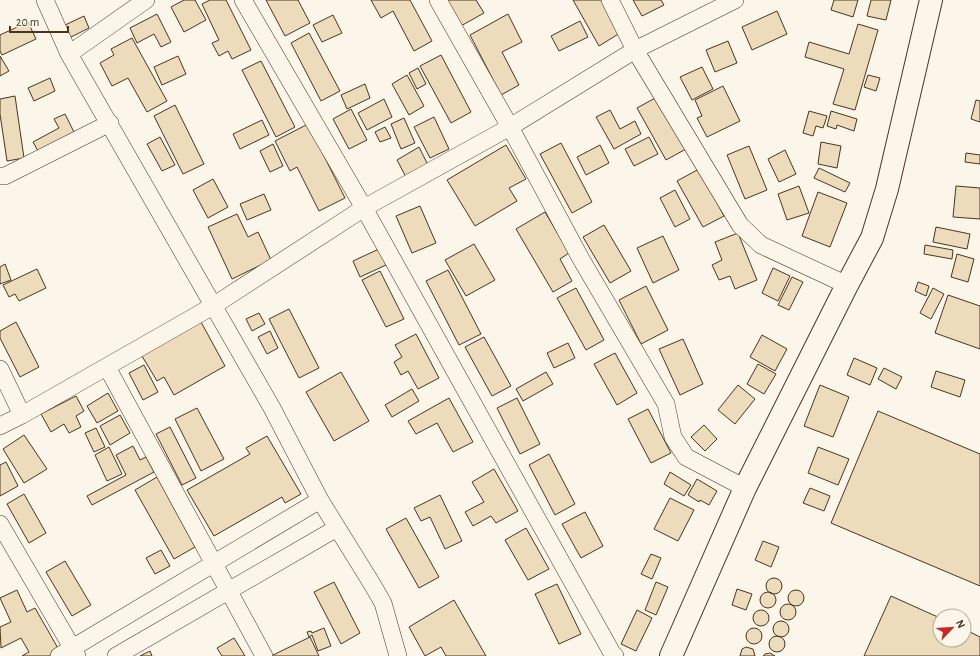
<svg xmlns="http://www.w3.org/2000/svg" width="980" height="656" viewBox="0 0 980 656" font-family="'Alegreya Sans',sans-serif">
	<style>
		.building { fill: #ecdcbc; stroke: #4a3520 }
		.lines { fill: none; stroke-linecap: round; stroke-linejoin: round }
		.street-casing { stroke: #4a3520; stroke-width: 18 }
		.secondary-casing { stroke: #4a3520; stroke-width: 24 }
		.street { stroke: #fbf6e9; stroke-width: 17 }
		.secondary { stroke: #fbf6e9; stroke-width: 22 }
	</style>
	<rect width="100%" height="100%" fill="#fbf6e9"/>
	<path class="building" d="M184,0h11l11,20 -22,12 -13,-25z
		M210,0h16l25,50 -19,9 -4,-8 -9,5 -7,-13 7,-3 -17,-36z
		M266,0h32l12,23 -25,13z
		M371,0h39l22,41 -18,10 -21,-40 -12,7z
		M444,0h32l8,13 -25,14z
		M573,0h28l19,33 -21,13z
		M633,0h28l3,5 -22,11z
		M834,0h24l-5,17 -22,-7z
		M871,0h20l-5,20 -19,-4z
		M777,11l10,23 -35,16 -10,-23z
		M157,14l14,28 -10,5 -7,-13 -17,9 -7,-15z
		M508,14l14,28 -20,10 17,33 -18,10 -31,-60z
		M333,15l9,18 -20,9 -9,-17z
		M84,16l5,12 -20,10 -6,-12z
		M580,21l8,16 -29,14 -8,-15z
		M28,22l8,17 -34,16 -2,-4v-16z
		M858,24l20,6 -23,80 -22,-6 11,-35 -39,-12 4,-15 40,12z
		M309,33l31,58 -19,10 -30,-58z
		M132,38l35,63 -20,11 -19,-34 -16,8 -12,-23 14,-8 -3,-6z
		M728,41l9,22 -22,9 -9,-22z
		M441,55l30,57 -20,11 -31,-57z
		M0,56l9,15 -9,5z
		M178,56l8,18 -24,11 -8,-18z
		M261,61l34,66 -19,10 -34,-67z
		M702,67l11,22 -21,11 -12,-23z
		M418,68l8,16 -9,5 -8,-16z
		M407,75l17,31 -15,9 -17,-31z
		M868,75l12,3 -4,13 -12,-4z
		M50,78l5,13 -21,10 -6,-13z
		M365,84l5,14 -23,11 -6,-14z
		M723,86l17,35 -33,16 -10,-19 5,-2 -7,-16z
		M15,96l9,62 -17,3 -7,-47v-15z
		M657,97l29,52 -20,11 -29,-52z
		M384,99l8,18 -25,13 -9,-17z
		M976,100l4,1v21l-9,-3z
		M175,105l29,59 -21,10 -29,-58z
		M351,109l16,31 -18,9 -16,-30z
		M610,110l10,19 15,-8 6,13 -27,15 -18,-32z
		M809,111l18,5 -4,12 -7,-2 -3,10 -10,-3z
		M831,111l26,8 -3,12 -17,-6 -1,4 -9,-3z
		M65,114l9,18 -36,19 -5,-9 26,-14 -5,-9z
		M434,117l15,32 -19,9 -16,-31z
		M404,118l11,25 -14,6 -10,-25z
		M262,120l7,15 -29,14 -7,-15z
		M308,124l37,74 -26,13 -22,-44 -7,4 -15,-30z
		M385,127l6,11 -11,4 -5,-10z
		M160,137l15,28 -13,6 -15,-27z
		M649,137l9,17 -24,12 -9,-17z
		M821,142l20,4 -4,22 -19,-4z
		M561,143l31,59 -20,11 -32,-59z
		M273,144l10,22 -13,6 -10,-21z
		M506,145l20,34 -17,9 8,13 -42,25 -28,-46z
		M600,145l9,18 -23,12 -9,-18z
		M749,146l18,44 -22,9 -18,-44z
		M419,147l9,18 -22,12 -9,-17z
		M785,150l11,24 -17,8 -11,-23z
		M966,153l14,2v9l-15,-2z
		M819,168l31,15 -5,9 -31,-14z
		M699,169l25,47 -21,11 -26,-46z
		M213,179l15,28 -20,11 -15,-28z
		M799,186l10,27 -22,7 -9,-26z
		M956,186l24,2v31l-27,-2z
		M675,190l15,29 -15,8 -15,-29z
		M818,192l29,11 -17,44 -28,-11z
		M264,194l7,16 -24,10 -7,-16z
		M420,206l16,37 -24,10 -16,-37z
		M545,212l24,41 -9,6 12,22 -19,11 -37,-63z
		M237,214l11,23 10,-5 13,28 -39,19 -24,-52z
		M604,225l27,46 -21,12 -27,-46z
		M936,227l34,7 -3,15 -34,-7z
		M738,233l19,47 -22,9 -5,-13 -11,4 -7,-15 10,-5 -7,-18z
		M663,236l16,34 -26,13 -16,-35z
		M474,244l21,36 -29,16 -21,-36z
		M925,245l28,5 -1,9 -28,-5z
		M379,249l7,16 -26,12 -7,-16z
		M957,254l17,5 -6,23 -17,-5z
		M5,264l6,16 -11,4v-17z
		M773,268l17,8 -12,25 -16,-8z
		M37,269l9,19 -27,13 -4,-7 -6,3 -6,-12z
		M448,270l33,64 -22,11 -33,-64z
		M380,271l24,48 -18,8 -24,-47z
		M792,277l11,5 -14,28 -11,-5z
		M918,282l11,4 -3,10 -11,-5z
		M646,286l22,44 -27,14 -22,-44z
		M576,288l28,52 -18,10 -29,-52z
		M933,288l11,6 -13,25 -11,-6z
		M948,295l32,11v43l-45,-16z
		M289,309l30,59 -20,10 -30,-59z
		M259,313l6,11 -13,7 -6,-12z
		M16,322l23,45 -19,10 -20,-39v-7z
		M201,322l24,44 -51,29 -10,-18 -7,4 -15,-25z
		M270,331l8,17 -11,6 -9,-17z
		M416,334l23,44 -21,11 -10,-18 -7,4 -7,-13 8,-5 -7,-12z
		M762,335l25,14 -12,22 -25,-14z
		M484,337l27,49 -19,10 -27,-49z
		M683,339l20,45 -23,11 -21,-46z
		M568,343l7,15 -21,10 -7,-15z
		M615,353l22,40 -20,12 -23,-41z
		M854,358l23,10 -7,17 -23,-10z
		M758,364l18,10 -12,20 -17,-10z
		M144,365l14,27 -15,8 -14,-27z
		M884,368l18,9 -6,12 -18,-10z
		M936,371l29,9 -5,17 -29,-10z
		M341,372l28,49 -35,20 -28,-49z
		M546,372l7,12 -30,17 -7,-12z
		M738,385l17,14 -20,25 -17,-14z
		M820,385l29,12 -16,40 -29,-11z
		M412,389l7,12 -27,16 -7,-12z
		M108,393l10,18 -21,12 -10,-17z
		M76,396l8,15 -8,5 5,11 -12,6 -5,-9 -13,8 -10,-18z
		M449,398l24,44 -20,10 -16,-29 -21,11 -8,-13z
		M517,398l23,46 -20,10 -23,-46z
		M197,408l27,51 -23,12 -26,-52z
		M648,409l23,44 -20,10 -23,-44z
		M878,411l102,43v132l-149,-63z
		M120,415l10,18 -20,12 -10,-19z
		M704,425l13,14 -12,12 -14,-14z
		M170,427l26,51 -14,7 -26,-51z
		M96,428l9,19 -11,5 -9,-19z
		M24,435l23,34 -23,14 -21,-34z
		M267,436l34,58 -16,9 -3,-6 -68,39 -27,-46 63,-36 -4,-6z
		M133,446l7,14 6,-3 8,15 -62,33 -5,-9 39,-21 -10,-20z
		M109,447l13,27 -15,7 -12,-26z
		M818,447l31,12 -11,26 -30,-12z
		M549,454l26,50 -20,11 -26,-50z
		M6,462l12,24 -18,10v-31z
		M494,469l24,42 -22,12 -5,-7 -18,10 -8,-14 19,-10 -12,-20z
		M670,472l21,13 -7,11 -20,-12z
		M157,477l38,70 -21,12 -39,-69z
		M697,479l20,12 -8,14 -9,-5 -1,2 -11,-7z
		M810,488l20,8 -6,15 -21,-8z
		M24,494l22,39 -17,10 -22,-39z
		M440,495l22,46 -17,8 -15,-32 -9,4 -7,-13z
		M670,498l24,12 -16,31 -24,-12z
		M585,512l18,34 -22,12 -19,-34z
		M406,518l33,59 -20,11 -33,-59z
		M526,528l23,41 -21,11 -23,-40z
		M763,541l16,6 -8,20 -16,-7z
		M161,550l9,16 -15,8 -9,-16z
		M651,554l10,4 -9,21 -11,-5z
		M65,561l26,44 -19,11 -26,-44z
		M766 586a8 8 0 1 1 16 0a8 8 0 1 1-16 0Z
		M334,582l26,51 -19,11 -27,-52z
		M656,582l12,5 -12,28 -11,-5z
		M557,584l24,50 -22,10 -24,-50z
		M737,589l15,5 -6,16 -14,-5z
		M17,590l10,22 8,-4 24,42 -10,6h-27l7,-4 -8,-14 -20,10 -1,-21 11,-5 -11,-24z
		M788 598a8 8 0 1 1 16 0a8 8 0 1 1-16 0Z
		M760 600a8 8 0 1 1 16 0a8 8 0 1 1-16 0Z
		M891,596l49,22v22h24v-11l16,8v19h-116z
		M454,600l32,56h-40l-5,-9 -16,9 -16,-29z
		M780 612a8 8 0 1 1 16 0a8 8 0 1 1-16 0Z
		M637,610l15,8 -16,33 -15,-7z
		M753 618a8 8 0 1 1 16 0a8 8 0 1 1-16 0Z
		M773 629a8 8 0 1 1 16 0a8 8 0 1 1-16 0Z
		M324,628l7,18 -13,5 -6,-16 -3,2 -2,-5 4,-1 1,2z
		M746 636a8 8 0 1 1 16 0a8 8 0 1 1-16 0Z
		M769 644a8 8 0 1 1 16 0a8 8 0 1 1-16 0Z
		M310,637l9,19h-48z
		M234,638l11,18h-23l-5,-8z
		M746,647l7,2 2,7h-15l2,-7z
		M150,651l2,5h-12z
		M770,653l5,3h-12l2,-2z"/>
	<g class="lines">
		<g class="street-casing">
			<path id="street" d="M45,0l24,54 203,354 48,92 52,84 11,19 15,53
				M243,0l121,208 248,445 3,3
				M438,0l72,127 71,132 85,145 7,33 13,20 59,31
				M610,0l25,50 105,175 21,20 86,40
				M69,54l77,-54
				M0,176h5l105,-53
				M107,367l157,289
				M0,369l22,46
				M0,426l22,-11 191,-109 151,-98 146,-81 125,-77 100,-50
				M0,524l77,132
				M59,656l261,-156
				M116,656l221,-128"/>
		</g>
		<g class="secondary-casing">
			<path id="secondary" d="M671,656l74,-168 102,-203 25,-47 15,-49 44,-189"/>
		</g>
		<use href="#street" class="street"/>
		<use href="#secondary" class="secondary"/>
	</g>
	<g transform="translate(952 628) rotate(65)"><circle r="19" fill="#fbf6e9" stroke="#b4a999"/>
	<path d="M0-3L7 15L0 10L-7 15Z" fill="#c62828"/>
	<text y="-6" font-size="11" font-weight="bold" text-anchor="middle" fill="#4a3520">N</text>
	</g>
	<path d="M10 26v6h58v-6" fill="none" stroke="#4a3520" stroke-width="2"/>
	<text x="16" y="26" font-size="12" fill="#4a3520" stroke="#fbf6e9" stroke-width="3" paint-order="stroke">20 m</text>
</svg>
